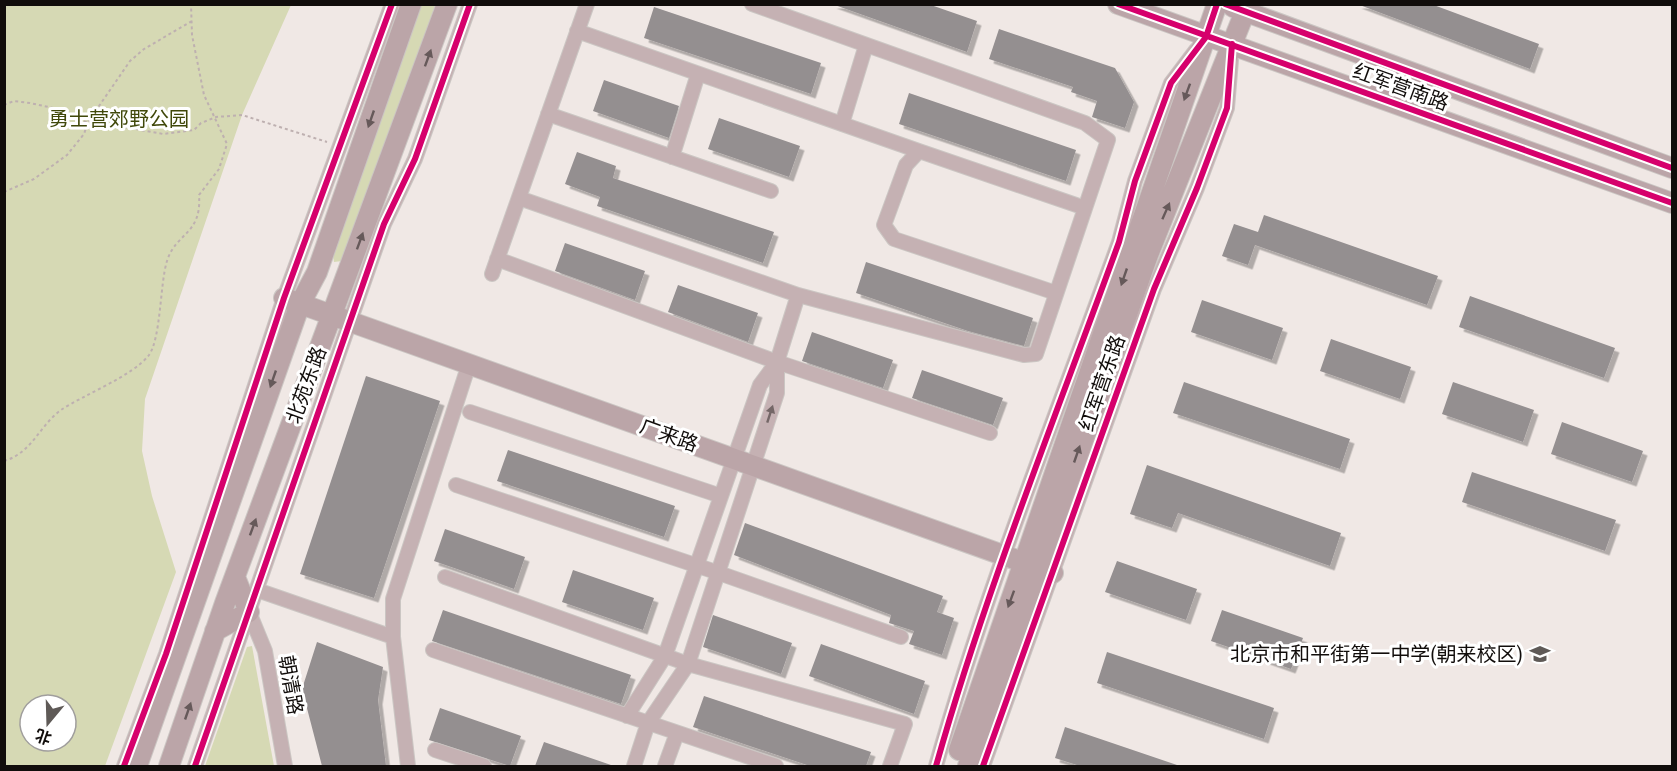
<svg xmlns="http://www.w3.org/2000/svg" width="1677" height="771" viewBox="0 0 1677 771" font-family="'Roboto Condensed','Noto Sans SC',sans-serif">
	<style>
		.green { fill: #d6d9b4; fill-rule: evenodd }
		.building { fill: #948f90; filter: url(#shadow) }
		.lines { fill: none; stroke-linecap: round; stroke-linejoin: round }
		.street-casing { stroke: #cbc6c3; stroke-width: 16 }
		.secondary-casing { stroke: #cbc6c3; stroke-width: 22 }
		.path { stroke: #beb0b0; stroke-width: 2; stroke-dasharray: 3 3; stroke-linecap: butt }
		.street { stroke: #c5b1b3; stroke-width: 14 }
		.secondary { stroke: #bba5a8; stroke-width: 20 }
		.cycleway-casing { stroke: #fff; stroke-width: 10 }
		.cycleway { stroke: #d6006c; stroke-width: 6 }
		.oneway { fill: #66595a }
		.oneway2 { fill: #746767 }
		.labels { text-anchor: middle; stroke-width: 6; stroke-linejoin: round; paint-order: stroke }
		.street-label { font-size: 20px; fill: #110d0b; stroke: #fff }
		.park-label { font-size: 20px; fill: #40480a; stroke: #fff }
		.poi-label { font-size: 20px; fill: #110d0b; stroke: #fff; text-anchor: end }
	</style>
	<defs>
		<filter id="shadow"><feDropShadow dx="4.5" dy="4.5" stdDeviation="0" flood-color="#0004"/></filter>
	</defs>
	<rect width="100%" height="100%" fill="#f0e8e5"/>
	<path class="green" d="M4,5h287l-49,110 -97,284 -3,52 10,45 24,76 -71,194h-100zM30,705h36v36h-36z
		M418,5h17l-5,18 -88,238 -8,1 -1,-6z
		M252,646l22,120h-69l42,-119z"/>
	<path class="building" d="M832,4h96l49,17 -10,31z
		M1357,4h74l108,40 -9,25z
		M654,7l167,56 -10,31 -167,-56z
		M999,29l116,39 19,34 -9,26 -33,-11 5,-16 -26,-9 2,-5 -84,-28z
		M604,80l75,26 -10,32 -76,-27z
		M909,93l167,57 -10,31 -167,-57z
		M719,118l81,28 -11,31 -81,-28z
		M577,152l39,14 -3,12 161,54 -11,31 -166,-57 3,-9 -35,-13z
		M1264,215l174,61 -11,29 -172,-60 -7,20 -26,-9 12,-32 24,8z
		M565,243l80,28 -10,29 -80,-29z
		M866,262l167,56 -9,28 -56,-15 -112,-38z
		M678,285l80,28 -10,29 -80,-30z
		M1470,296l145,52 -11,30 -145,-51z
		M1202,300l81,28 -11,32 -81,-28z
		M812,332l81,28 -10,28 -81,-27z
		M1331,339l80,28 -11,32 -80,-28z
		M922,370l81,28 -10,27 -81,-27z
		M366,376l74,25 -66,197 -74,-24z
		M1184,382l166,57 -10,30 -167,-56z
		M1453,382l81,28 -11,32 -81,-28z
		M1562,422l81,29 -11,31 -81,-28z
		M508,450l167,56 -11,31 -167,-56z
		M1147,465l194,68 -11,33 -152,-53 -6,15 -42,-14z
		M1472,472l144,48 -11,31 -143,-49z
		M745,523l198,73 -6,16 17,6 -12,37 -33,-11 5,-13 -25,-8 2,-8 -157,-60z
		M445,529l80,28 -11,32 -80,-28z
		M1117,561l80,28 -11,31 -81,-28z
		M573,570l81,28 -11,32 -81,-28z
		M443,610l188,65 -10,29 -189,-63z
		M1222,610l81,28 -12,31 -80,-28z
		M713,615l79,28 -11,31 -78,-27z
		M317,642l66,25 -5,33 8,66h-64l-20,-77z
		M821,644l104,37 -11,33 -105,-38z
		M1107,652l167,56 -10,31 -167,-56z
		M704,696l167,56 -5,14h-56l-117,-39z
		M440,708l81,28 -11,30 -81,-26z
		M1065,727l112,38v1h-97l-25,-8z
		M544,742l67,23 -1,1h-75z"/>
	<g class="lines">
		<g class="street-casing">
			<path id="street" d="M577,31l342,120
				M548,114l223,77
				M842,124l24,-79
				M672,157l26,-83
				M519,198l279,97 226,60 12,-1 72,-214 -23,-17 -333,-119
				M497,259l280,103 213,71
				M492,274l95,-270
				M1056,293l-162,-54 -10,-14 22,-60 13,-14 166,57
				M470,412l251,84
				M456,485l260,87 185,65
				M445,577l243,87 217,60 -15,42
				M257,590l136,47
				M249,612l16,39 20,115
				M433,650l343,116
				M627,716l38,-60 95,-271 17,-23
				M435,750l49,16
				M124,766l42,-112 118,-356 108,-294
				M195,766l189,-542 31,-65 55,-155
				M408,766l-15,-129v-38l76,-235
				M634,766l14,-43 40,-59 89,-271v-31l21,-67
				M665,766l12,-33
				M936,766c50,-177 120,-350 183,-524l16,-61 36,-98 25,-33
				M983,766l171,-477 43,-101 30,-80 4,-48"/>
		</g>
		<g class="secondary-casing">
			<path id="secondary" d="M1118,4l554,199
				M1233,7l439,161
				M284,298l769,275
				M215,631l34,-19 -14,-35
				M959,750l258,-746
				M137,766l163,-462 17,-32 94,-268
				M169,766l56,-163 222,-599
				M968,766l180,-511 100,-251"/>
		</g>
		<path class="path" d="M4,105l10,-4 16,2 23,5 47,20 13,-3 50,9 31,-4 7,-7 15,-6 26,-2 85,27
			M4,192l30,-13 33,-24 17,-21 4,-12 42,-61 14,-12 48,-28
			M4,461c28,-8 35,-35 57,-51 22,-15 72,-34 88,-55 12,-17 11,-72 18,-94 9,-29 35,-26 32,-66l20,-26 8,-25 -23,-49 -12,-60 -1,-31"/>
		<use href="#street" class="street"/>
		<use href="#secondary" class="secondary"/>
		<g class="cycleway-casing">
			<path id="cycleway" d="M1118,4l554,199
				M1225,4l447,164
				M124,766l42,-112 118,-356 108,-294
				M195,766l189,-542 31,-65 55,-155
				M936,766c50,-177 120,-350 183,-524l16,-61 36,-98 35,-46 11,-33
				M983,766l171,-477 43,-101 30,-80 5,-64"/>
		</g>
		<use href="#cycleway" class="cycleway"/>
	</g>
	<defs><path id="oneway-solid" d="M-6-.8H1V-3.2L6.5 0L1 3.2V.8H-6Z" transform="scale(1.5)"/></defs>
	<g class="oneway">
		<use href="#oneway-solid" transform="translate(428 58) rotate(-70)"/>
		<use href="#oneway-solid" transform="translate(1187 92) rotate(110)"/>
		<use href="#oneway-solid" transform="translate(371 119) rotate(109)"/>
		<use href="#oneway-solid" transform="translate(1166 211) rotate(-66)"/>
		<use href="#oneway-solid" transform="translate(360 241) rotate(-70)"/>
		<use href="#oneway-solid" transform="translate(1124 277) rotate(109)"/>
		<use href="#oneway-solid" transform="translate(273 379) rotate(109)"/>
		<use href="#oneway-solid" transform="translate(1077 454) rotate(-71)"/>
		<use href="#oneway-solid" transform="translate(253 527) rotate(-70)"/>
		<use href="#oneway-solid" transform="translate(1011 599) rotate(110)"/>
		<use href="#oneway-solid" transform="translate(188 711) rotate(-71)"/>
	</g>
	<use class="oneway2" href="#oneway-solid" transform="translate(770 414) rotate(-72)"/>
	<defs>
		<g id="school-bare" transform="scale(1.62)"><path d="M0-5L7-2L0 1L-7-2ZM-4 1L0 2.5L4 1V4Q0 6-4 4Z" fill="#5f5a57" stroke="#fff" stroke-width="2.5" paint-order="stroke"/></g>
	</defs>
	<g fill-rule="evenodd">
		<use href="#school-bare" x="1540" y="654"/>
	</g>
	<g class="labels">
		<g class="street-label">
			<text transform="translate(1401 87) rotate(20)" y="7">红军营南路</text>
			<text transform="translate(1102 383) rotate(-71)" y="7">红军营东路</text>
			<text transform="translate(306 385) rotate(-70)" y="7">北苑东路</text>
			<text transform="translate(669 435) rotate(20)" y="7">广来路</text>
			<text transform="translate(291 685) rotate(80)" y="7">朝清路</text>
		</g>
		<g class="park-label">
			<text x="119" y="126">勇士营郊野公园</text>
		</g>
		<g class="poi-label">
			<text x="1523" y="661">北京市和平街第一中学(朝来校区)</text>
		</g>
	</g>
	<rect width="1677" height="771" fill="none" stroke="#110d0b" stroke-width="12"/>
	<g transform="translate(48 723) rotate(199)"><circle r="28" fill="#ffffff" stroke="#a09e9d" stroke-width="1.5"/>
	<path d="M0-4.5L10 22L0 15L-10 22Z" fill="#5f5a57"/>
	<text y="-9" font-size="16" font-weight="bold" text-anchor="middle" fill="#110d0b">北</text>
	</g>
</svg>
